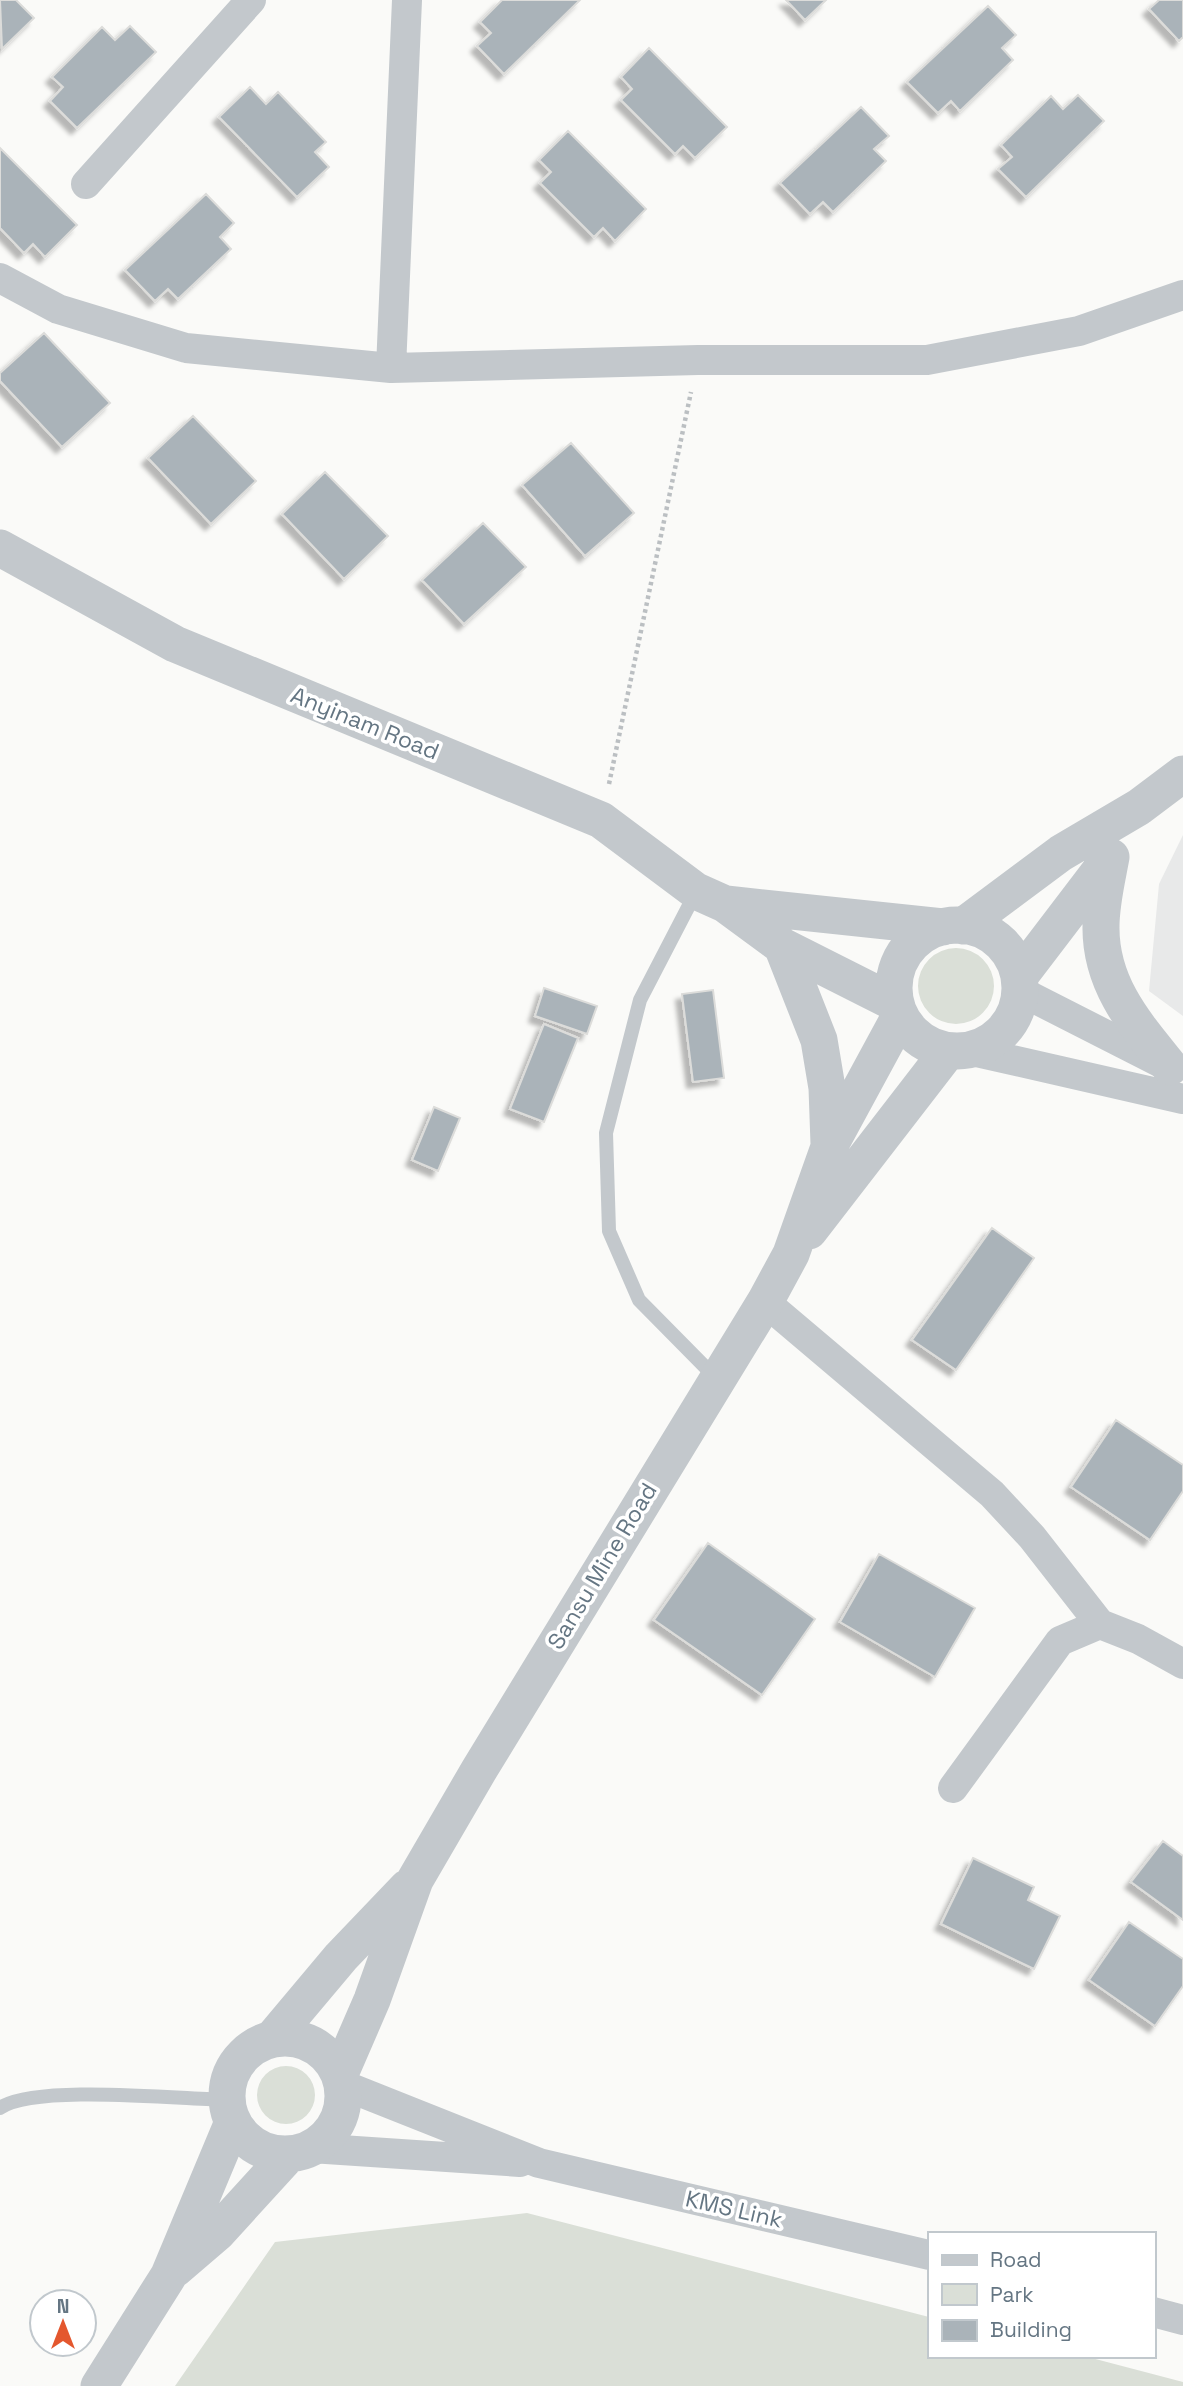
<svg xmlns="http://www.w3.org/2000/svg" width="1183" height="2386" viewBox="0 0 1183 2386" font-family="'Space Grotesk',sans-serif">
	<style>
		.built { fill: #e8e9e9 }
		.green { fill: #dadfd7 }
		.building { fill: #aab3b9; stroke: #dcdcda; stroke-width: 2; filter: url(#shadow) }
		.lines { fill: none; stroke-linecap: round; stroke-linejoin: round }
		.path { stroke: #bbbfc2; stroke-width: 4.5; stroke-dasharray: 3.5 3.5; stroke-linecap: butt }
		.service { stroke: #c3c8cc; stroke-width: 14 }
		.minor { stroke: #c3c8cc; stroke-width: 30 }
		.tertiary { stroke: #c3c8cc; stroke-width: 37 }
		.labels { text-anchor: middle; stroke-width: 7; stroke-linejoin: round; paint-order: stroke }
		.street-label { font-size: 23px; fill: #657683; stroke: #fff }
	</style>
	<defs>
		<filter id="shadow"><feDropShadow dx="-6" dy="6" stdDeviation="2" flood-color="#0004"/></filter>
	</defs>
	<rect width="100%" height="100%" fill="#fafaf8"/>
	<path class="built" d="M1183,835v181l-34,-25 10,-107z"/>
	<path class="green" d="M918 986a38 38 0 1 1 76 0a38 38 0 1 1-76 0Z
		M257 2095a29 29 0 1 1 58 0a29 29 0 1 1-58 0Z
		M527,2213l402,104v39h155l99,26v4h-1008l100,-144z"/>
	<path class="building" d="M0,0h16l18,18 -32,31z
		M502,0h78l-76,74 -27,-28 14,-13 -11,-11z
		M786,0h40l-21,20z
		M1159,0h24v37l-4,4 -30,-32z
		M988,6l28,29 -14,13 11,12 -53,51 -9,-10 -13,12 -31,-31z
		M130,26l26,26 -79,76 -27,-27 13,-14 -11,-10 50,-50 13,13z
		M649,48l78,79 -32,31 -12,-12 -8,8 -54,-54 11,-11 -11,-12z
		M250,87l16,17 12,-12 48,50 -11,10 14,15 -32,30 -78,-80z
		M1078,95l26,26 -78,76 -28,-28 14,-12 -11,-12 50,-49 12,13z
		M861,107l28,29 -15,13 12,12 -53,51 -10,-10 -13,12 -30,-31z
		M568,131l78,78 -31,32 -12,-13 -9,9 -54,-54 11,-11 -12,-12z
		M0,148l77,77 -32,32 -12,-13 -9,9 -24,-25z
		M206,194l28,29 -14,14 11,12 -53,50 -10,-10 -13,12 -30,-31z
		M44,333l66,70 -48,44 -62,-66v-8z
		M193,416l63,65 -45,43 -63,-66z
		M571,443l63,70 -49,43 -63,-71z
		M325,472l63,64 -44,43 -62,-65z
		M483,523l43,44 -62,57 -42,-44z
		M544,988l53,18 -10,28 -52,-18z
		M713,990l11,88 -31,4 -11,-88z
		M544,1024l34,14 -34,84 -34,-13z
		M434,1107l26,11 -22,53 -26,-11z
		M992,1228l42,30 -78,112 -44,-30z
		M1116,1420l67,45v26l-33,49 -79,-53z
		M708,1543l107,76 -53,76 -108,-75z
		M879,1554l96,54 -40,69 -95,-55z
		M1163,1841l20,15v64l-52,-38z
		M973,1858l61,29 -6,13 32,16 -26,53 -93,-45z
		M1129,1922l54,37v27l-28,40 -66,-46z"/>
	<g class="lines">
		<path class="path" d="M609,784l82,-392"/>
		<path class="service" d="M696,892l-56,108 -34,133 3,98 30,69 77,78
			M0,2108c35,-24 179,-9 227,-8"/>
		<path class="minor" d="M86,184l165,-184
			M0,278l58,31 128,39 205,20 16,-368
			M391,368l307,-8h229l152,-29 104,-36
			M1020,991l147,75
			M968,1050l215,49
			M765,1302l227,192 40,43 68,87
			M953,1788l107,-147 40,-17 38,15 45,25
			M343,2085l196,78 390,92
			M311,2148l209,14
			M1153,2312l30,8"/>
		<path class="tertiary" d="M0,548l175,96 426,176 95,71 29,13 57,42 113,57
			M1111,857c-4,22 -10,46 -10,69 -1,59 35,99 69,141
			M726,904l217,23
			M894 988a63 63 0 1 1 126 0a63 63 0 1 1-126 0Z
			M963,926l98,-73 78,-46 44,-33
			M782,946l37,94 8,48 2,56
			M1019,977l90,-118
			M809,1231l139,-180
			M273,2038l68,-81 66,-69
			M227 2096a58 58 0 1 1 116 0a58 58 0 1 1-116 0Z
			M340,2074l32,-74 43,-120 64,-110 286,-468 26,-48 38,-107 71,-131
			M175,2269l42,-36 72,-79
			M99,2386l70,-111 64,-153"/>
	</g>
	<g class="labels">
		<g class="street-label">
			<text transform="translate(365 723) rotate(22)" y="8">Anyinam Road</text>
			<text transform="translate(602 1566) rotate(-59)" y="8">Sansu Mine Road</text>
			<text transform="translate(734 2209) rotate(13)" y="8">KMS Link</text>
		</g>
	</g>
	<rect x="928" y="2232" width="228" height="126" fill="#ffffff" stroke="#c1c8cd" stroke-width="2"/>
	<rect x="942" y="2255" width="35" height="10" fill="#c3c8cc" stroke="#c1c8cd" stroke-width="2"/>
	<text x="990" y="2267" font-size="21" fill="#657683">Road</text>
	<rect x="942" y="2284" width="35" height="21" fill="#dadfd7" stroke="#c1c8cd" stroke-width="2"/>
	<text x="990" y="2302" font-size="21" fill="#657683">Park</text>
	<rect x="942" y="2320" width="35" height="21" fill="#aab3b9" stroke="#c1c8cd" stroke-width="2"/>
	<text x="990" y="2337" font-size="21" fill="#657683">Building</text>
	<g transform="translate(63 2323)"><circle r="33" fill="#ffffff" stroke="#c1c8cd" stroke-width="2"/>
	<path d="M0-5L12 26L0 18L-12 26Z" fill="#e4572e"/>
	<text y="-10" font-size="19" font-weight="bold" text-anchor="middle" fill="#657683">N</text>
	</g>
</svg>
